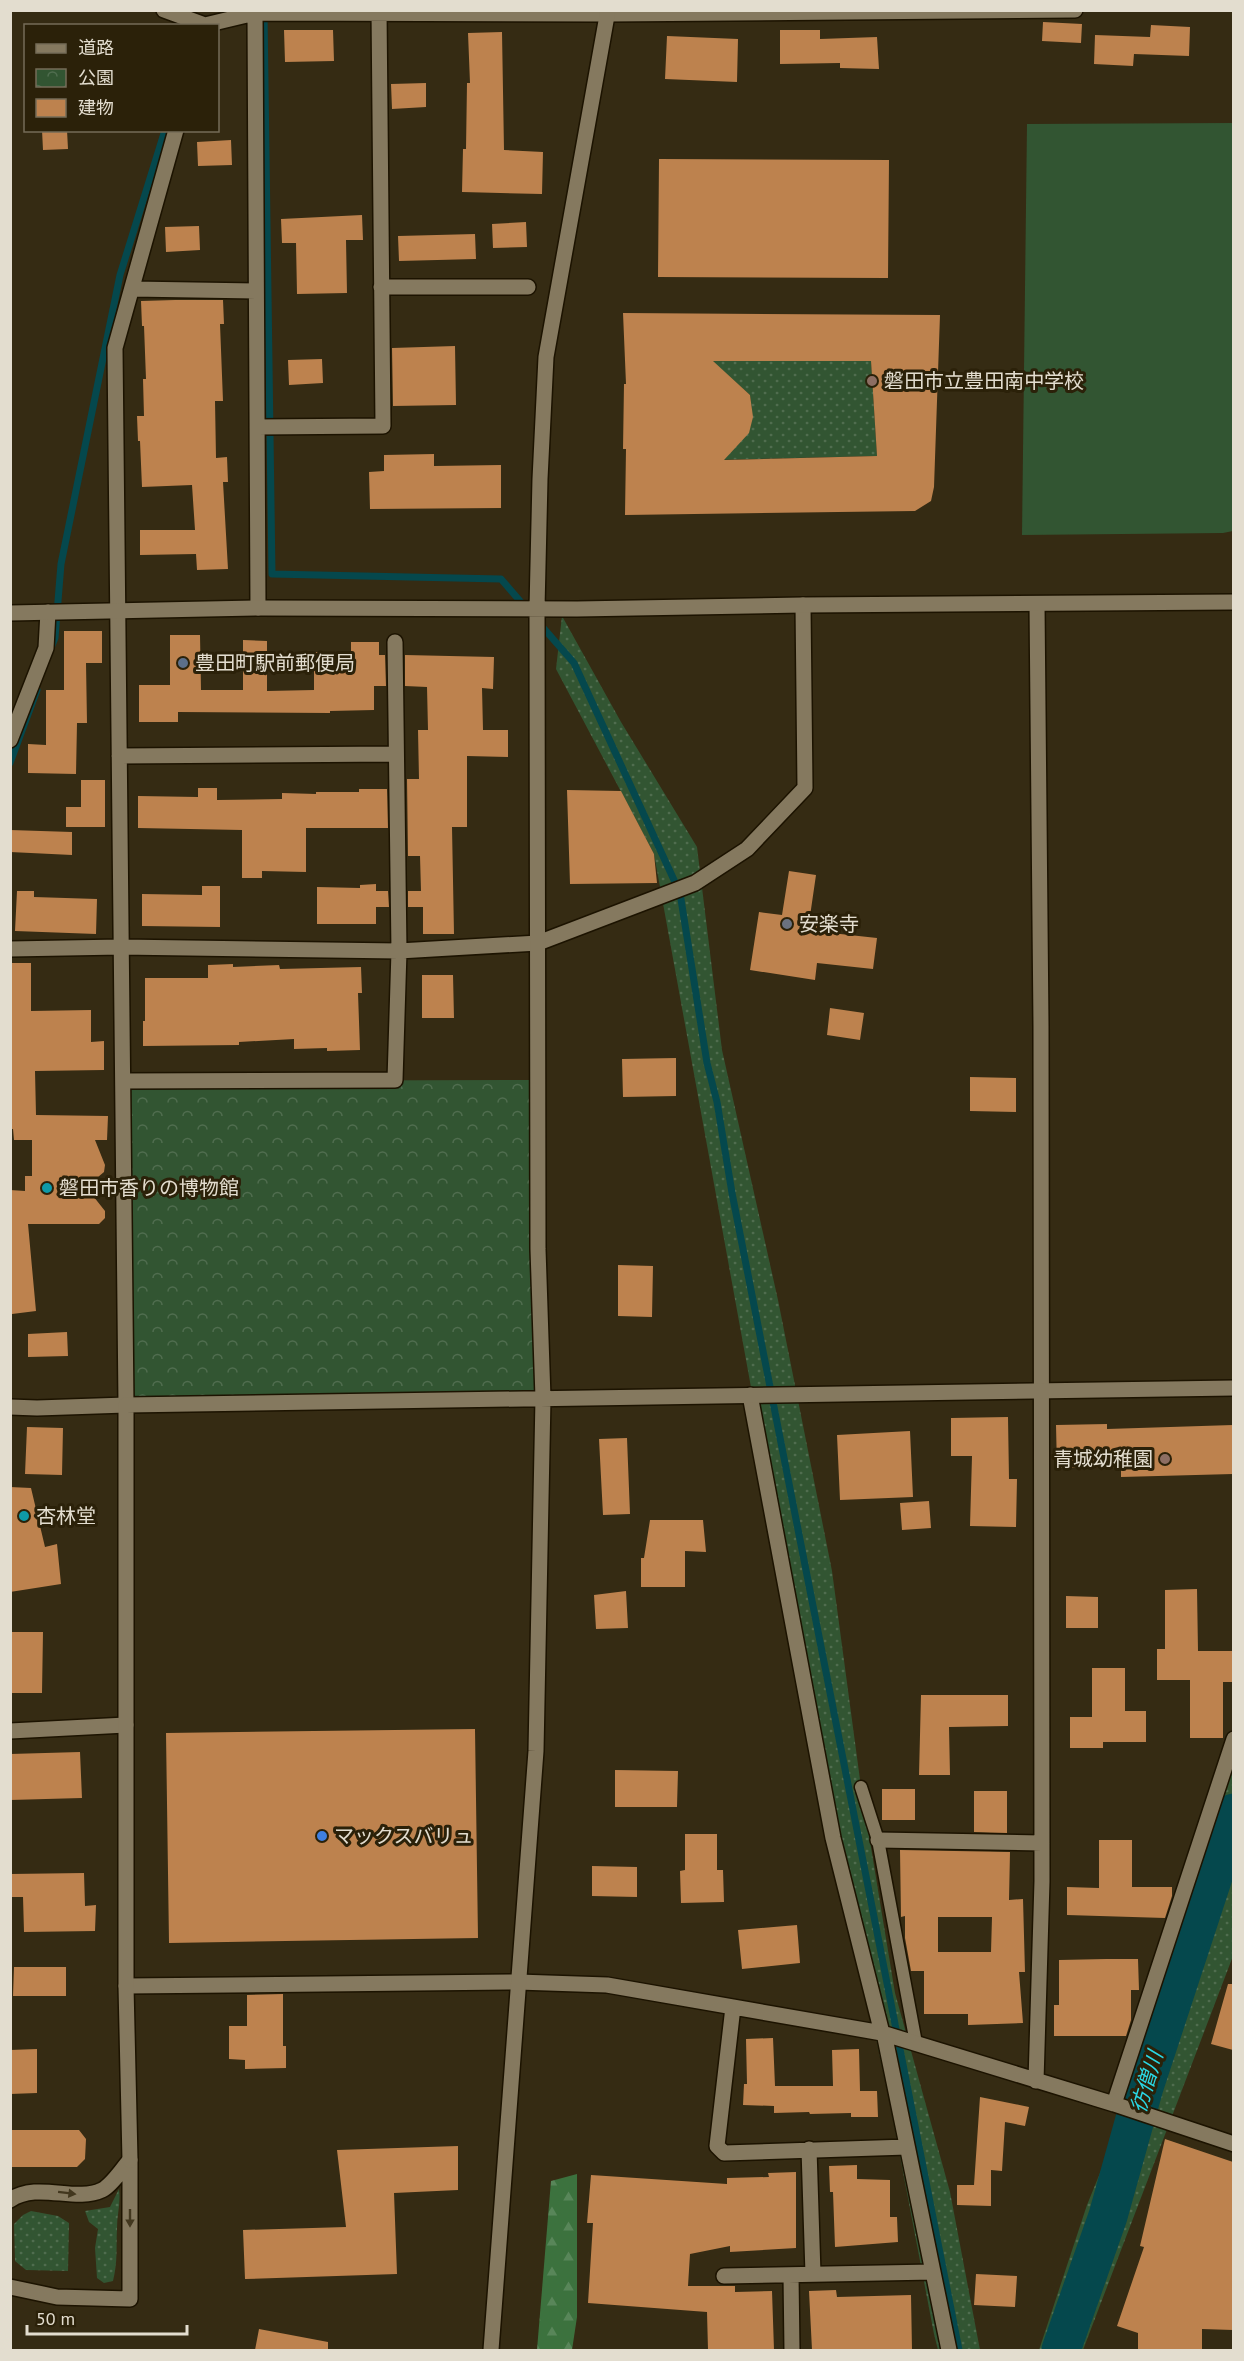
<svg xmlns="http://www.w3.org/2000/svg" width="1244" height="2361" viewBox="0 0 1244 2361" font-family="'PT Sans','Noto Sans JP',sans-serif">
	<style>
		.grass { fill: url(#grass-dots) }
		.forest { fill: url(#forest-firs) }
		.park { fill: url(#park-crowns) }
		.garden { fill: #325532 }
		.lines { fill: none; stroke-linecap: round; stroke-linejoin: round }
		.stream { stroke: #05484d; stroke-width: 7 }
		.river { stroke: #05484d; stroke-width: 39 }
		.building { fill: #bd824e; fill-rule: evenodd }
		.service-casing { stroke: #1c1300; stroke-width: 15 }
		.minor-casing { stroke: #1c1300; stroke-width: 18 }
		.tertiary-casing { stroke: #1c1300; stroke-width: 18 }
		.service { stroke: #85795f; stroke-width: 12 }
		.minor { stroke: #85795f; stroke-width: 15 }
		.tertiary { stroke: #85795f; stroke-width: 15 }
		.oneway { fill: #42371e }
		.education-dot { fill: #8d6e63; stroke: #2b2109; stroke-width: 2 }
		.service-dot { fill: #5c6f8a; stroke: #2b2109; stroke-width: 2 }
		.worship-dot { fill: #6b7280; stroke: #2b2109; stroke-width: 2 }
		.culture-dot { fill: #0f9aa8; stroke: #2b2109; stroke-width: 2 }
		.shop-dot { fill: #3f7fe0; stroke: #2b2109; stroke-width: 2 }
		.labels { text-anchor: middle; stroke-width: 6; stroke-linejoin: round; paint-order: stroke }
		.poi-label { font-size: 20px; fill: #e3ddcf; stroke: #2b2109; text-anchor: start }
		.water-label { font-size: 21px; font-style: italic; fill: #2ad7e4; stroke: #2b2109 }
	</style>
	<defs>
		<pattern id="grass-dots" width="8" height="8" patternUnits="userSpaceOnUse" patternTransform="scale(1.5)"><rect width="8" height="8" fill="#325532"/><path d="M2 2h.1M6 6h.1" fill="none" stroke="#506d4f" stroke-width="1.8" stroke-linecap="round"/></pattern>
		<pattern id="forest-firs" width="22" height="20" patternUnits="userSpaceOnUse" patternTransform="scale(1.5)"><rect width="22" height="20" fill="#3c723e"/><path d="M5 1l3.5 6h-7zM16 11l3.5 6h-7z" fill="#588659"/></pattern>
		<pattern id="park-crowns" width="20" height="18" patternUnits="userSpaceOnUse" patternTransform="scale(1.5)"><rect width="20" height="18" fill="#325532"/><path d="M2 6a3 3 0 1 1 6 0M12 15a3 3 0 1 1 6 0" fill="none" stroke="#506d4f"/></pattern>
	</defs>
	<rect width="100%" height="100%" fill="#352b13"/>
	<path class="grass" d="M712,361h159l6,95 -167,4c35,-21 46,-21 40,-65z
		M562,616l59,106 76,125 25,203 56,250 54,271 29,216 34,206 55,199 30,158h-42l-4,-16 -44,-230 -57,-266 -179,-984 -98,-185z
		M1233,1739v217l-150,394h-44l48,-145 43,-106 13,-83z
		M119,2189c2,14 -2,25 -2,39 -1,20 1,33 -4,53l-9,2 -7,-5 -2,-30 3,-19 -9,-7 -4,-11 25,-4z
		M31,2211l27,5 11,7 -1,48 -42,-1 -11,-9 -1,-37 9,-9z"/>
	<path class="forest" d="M577,2174v143l-5,33h-35l14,-169z"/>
	<path class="park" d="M538,1080l5,318 -417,7 -3,-324z"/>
	<path class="garden" d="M1233,123v408l-10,2 -201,2 5,-411z"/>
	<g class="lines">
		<path class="stream" d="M264,13l8,561 229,5 25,29
			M539,623l35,40 106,230 27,170 10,39 15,91 227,1157
			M51,648l4,-10 6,-74 59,-289 45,-145
			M10,763l27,-73"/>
		<path class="river" d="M1061,2350l47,-134 36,-129 90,-274"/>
	</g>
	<path class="building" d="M1043,22l39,2 -1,19 -39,-2z
		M1151,25l39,2 -1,29 -55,-2 -1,12 -39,-2 1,-29 55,2z
		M284,30h49l1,31 -49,1z
		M780,30h40v9l57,-2 2,32 -39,-1v-5l-60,1z
		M502,32l2,118 39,2 -1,42 -80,-2 1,-43h3l1,-66h3l-2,-50z
		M667,36l71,3 -1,43 -72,-3z
		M426,83v24l-34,2 -1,-25z
		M42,130h25l1,19 -25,1z
		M231,140l1,25 -34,1 -1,-24z
		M659,159l230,1 -1,118 -230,-1z
		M362,215l1,25h-17l1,53 -50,1 -1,-51h-14l-1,-24z
		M526,222l1,25 -34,1 -1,-24z
		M199,226l1,24 -34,2 -1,-25z
		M475,234l1,25 -77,2 -1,-25z
		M175,300h48l1,24h-4l3,77h-8l1,57 11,-1 1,25h-5l5,87 -31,1 -1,-16 -56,1v-25h55l-3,-45 -50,2 -2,-46h-2l-1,-25h7l-1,-37h3l-2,-53h-2l-1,-25z
		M623,313l317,2 -6,172 -3,14 -16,10 -290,4 1,-66h-3l1,-65h2zM713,361h158l6,95 -153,4 25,-27 4,-16 -3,-22z
		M455,346l1,59 -63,1 -1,-58z
		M322,359l1,24 -34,2 -1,-25z
		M434,454v12l67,-1v43l-131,1 -1,-37 15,-1v-16z
		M64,631h38v32h-16l1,60h-10l-1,51 -48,-1v-29l18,1v-55h18z
		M170,635h30l1,55h42v-50l24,1v50l47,-1v-38h37v-10h28v13h6l1,31h-12v24l-44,1v2l-152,-1v10h-39v-37h31z
		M405,655l89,2 -1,32 -11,-1 1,42h25v27l-41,-1v71h-15l2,107h-31v-27h-15v-16h13l-1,-35h-12l-1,-77h12l-1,-49h10l-1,-43 -22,-1z
		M81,780h24v47h-39v-20h15z
		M198,788h19v12l65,-1v-6l34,1v-2h43v-3h28l1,39h-82v44l-44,-1v7h-20v-48l-104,-2v-32l60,1z
		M567,790l54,1 33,63 3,29 -87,1z
		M10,830l62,2v23l-62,-3z
		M789,871l27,4 -7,48 14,2 -1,7 55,6 -4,31 -56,-6 -2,17 -65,-10 9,-58 23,3z
		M376,884v7h12l1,16h-13v17h-59v-37l43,1v-3z
		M202,886h18v41l-78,-1v-32l60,1z
		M17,891h17v6l63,2 -1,35 -81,-3z
		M10,963h21v48l60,-1v32l13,-1v29l-69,1 1,44 72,1 -1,24h-12l10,25 -1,7 -18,15 19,24v7l-6,6h-71l8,87 -24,3 -2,-124 15,1v-15h7v-36h-18l-1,-11h-3z
		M233,964v3l46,-2 1,4 81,-2 1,26h-4l2,57 -33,1v-3l-33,1v-10l-55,3v3l-96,1v-25h2v-43h63v-13z
		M422,975h31l1,43h-32z
		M830,1008l34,5 -4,27 -33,-5z
		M676,1058v38l-53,1 -1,-38z
		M970,1077l46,1v34l-46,-1z
		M618,1265l35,1 -1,51 -34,-1z
		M67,1332l1,24 -40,1v-23z
		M1008,1417l1,62h8l-1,48 -46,-1 2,-70h-21v-38z
		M1107,1424v5l126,-4v49l-112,3v-10l-64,1 -1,-43z
		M27,1427l36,1 -1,47 -37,-1z
		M910,1431l3,66 -73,3 -3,-65z
		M627,1438l3,76 -27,1 -4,-76z
		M10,1487l21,1 14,59 12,-3 4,40 -51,8z
		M929,1501l2,27 -29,2 -2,-27z
		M650,1520h53l3,32 -21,-1v36h-44v-29h3z
		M1197,1589l1,62h35v31h-10v56h-33v-58h-33v-31h8v-59z
		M626,1591l2,37 -32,1 -2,-34z
		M1066,1596l32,1v31h-32z
		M10,1632h33l-1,61h-32z
		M1092,1668h33v43h21v31h-43v6h-33v-31h22z
		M921,1695h87v31l-59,1 1,48h-31z
		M475,1729l3,209 -309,5 -3,-210z
		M80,1752l2,46 -72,2v-46z
		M615,1770l63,1 -1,36h-62z
		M882,1789h33v31h-33z
		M974,1791h33v42l-33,-1z
		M685,1834h32v36h6l1,32 -43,1 -1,-32 5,-1z
		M1099,1840h33v47h40v9l-7,22 -98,-3v-28l32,1z
		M900,1850l110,2 -1,48 14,-1 2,73h-6l4,51 -55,2v-11h-44v-43h-13l-6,-33v-22l-4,1zM938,1917h54l-1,35h-53z
		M592,1866l45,1v30l-45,-1z
		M84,1873l1,33 11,-1 -1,26 -71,1 -1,-35h-13v-23z
		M797,1925l3,38 -58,6 -4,-39z
		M1106,1959h32l1,31h-8v30l-5,16h-72v-31h5v-45z
		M14,1967h52v29h-53z
		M1228,1984h5v66l-22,-6z
		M283,1994v52h3v22l-41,1v-9l-16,-1v-33h18v-31z
		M773,2038l2,48h58l-1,-36 27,-1 1,42h17l1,26h-27v-4l-41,1 -1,-2 -35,1v-7l-31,-1 1,-21h3l-1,-45z
		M37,2049v44l-27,1v-44z
		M980,2097l49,10 -4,19 -20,-4 -3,49 -11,-1v36l-34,-1v-20h17z
		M11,2130h68l7,9 -1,20 -8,8h-66z
		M1165,2139l68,23v168l-31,-1v21h-64v-17l-21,-7 27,-79 -4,-1z
		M458,2146v44l-64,3 3,81 -152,5 -2,-49 103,-3 -9,-77z
		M857,2165v14l33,1v37h7l1,25 -63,5 -2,-55h-3l-1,-26z
		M796,2172v76l-66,4v-6l-40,8 -2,32h47v6l37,-1 2,59h-66l-1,-38 -119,-9 5,-80h-6l4,-48 136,9v-6l42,-1 -1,-4z
		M976,2274l41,2 -2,31 -41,-2z
		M836,2290l1,7 74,-2 1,55h-100l-3,-59z
		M259,2329l69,13v8h-73z"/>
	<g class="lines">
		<g class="service-casing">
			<path id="service" d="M861,1787l17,53 38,203"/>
		</g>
		<g class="minor-casing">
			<path id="minor" d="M164,10l41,15 50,-12 352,1 468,-4
				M255,13l3,595
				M381,287h147
				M132,289l124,2
				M257,427l126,-1 -4,-416
				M10,740l36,-92 2,-36
				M119,756l277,-2
				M10,949l111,-2 278,4 139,-8 157,-60 52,-34 58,-61 -2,-183
				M123,1081l272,-1 4,-129 -4,-309
				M750,1395l83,443 49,195
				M10,1407l27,1 89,-3 -11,-1057 61,-218
				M10,1731l116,-6
				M878,1840l164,3
				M126,1986l392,-4 89,3 275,48 232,71 120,40
				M733,2007l-16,139 7,7 183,-6
				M884,2033l65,317
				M1036,2081l6,-200 -1,-855 -4,-422
				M1114,2104l120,-365
				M809,2149l4,125
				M10,2200c28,-19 65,3 92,-10 10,-5 20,-21 28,-30
				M791,2275l1,75
				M724,2276l209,-4
				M10,2287l47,10 73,2v-139"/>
		</g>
		<g class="tertiary-casing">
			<path id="tertiary" d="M10,613l248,-5 319,1 226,-4 431,-3
				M130,2160l-4,-174v-581l1108,-17
				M491,2350l45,-599 7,-353 -5,-149 -1,-641 3,-129 6,-122 62,-347"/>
		</g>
		<use href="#service" class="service"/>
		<use href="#minor" class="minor"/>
		<use href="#tertiary" class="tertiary"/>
	</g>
	<defs><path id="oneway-solid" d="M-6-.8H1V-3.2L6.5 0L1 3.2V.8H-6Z" transform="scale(1.5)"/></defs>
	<g class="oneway">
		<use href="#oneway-solid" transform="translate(67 2193) rotate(7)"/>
		<use href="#oneway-solid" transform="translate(130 2218) rotate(90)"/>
	</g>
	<g class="education-dot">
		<circle cx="872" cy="381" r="6"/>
		<circle cx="1165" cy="1459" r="6"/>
	</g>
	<circle class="service-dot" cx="183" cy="663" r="6"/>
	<circle class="worship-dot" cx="787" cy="924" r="6"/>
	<g class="culture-dot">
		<circle cx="47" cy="1188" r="6"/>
		<circle cx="24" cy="1516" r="6"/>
	</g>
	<circle class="shop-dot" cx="322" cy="1836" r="6"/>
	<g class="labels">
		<g class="poi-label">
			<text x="884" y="388">磐田市立豊田南中学校</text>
			<text x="195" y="670">豊田町駅前郵便局</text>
			<text x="799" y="931">安楽寺</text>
			<text x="59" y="1195">磐田市香りの博物館</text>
			<text x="1153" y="1466" text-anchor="end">青城幼稚園</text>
			<text x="36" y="1523">杏林堂</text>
			<text x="334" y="1843">マックスバリュ</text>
		</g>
		<g class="water-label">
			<text transform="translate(1147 2082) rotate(-73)" y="7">彷僧川</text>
		</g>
	</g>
	<rect width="1244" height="2361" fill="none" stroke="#e3ddcf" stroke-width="24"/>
	<rect x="24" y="24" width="195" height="108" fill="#2b2109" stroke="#756c58" stroke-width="1.5"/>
	<rect x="36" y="44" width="30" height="9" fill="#85795f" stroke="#756c58" stroke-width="1.5"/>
	<text x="78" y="54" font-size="18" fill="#e3ddcf">道路</text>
	<rect x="36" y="69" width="30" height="18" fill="url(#park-crowns)" stroke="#756c58" stroke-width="1.5"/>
	<text x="78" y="84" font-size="18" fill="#e3ddcf">公園</text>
	<rect x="36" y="99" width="30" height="18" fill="#bd824e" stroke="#756c58" stroke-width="1.5"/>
	<text x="78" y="114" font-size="18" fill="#e3ddcf">建物</text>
	<path d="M27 2325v9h160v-9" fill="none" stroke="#e3ddcf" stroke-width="3"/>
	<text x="36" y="2325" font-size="18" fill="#e3ddcf" stroke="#2b2109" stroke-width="4.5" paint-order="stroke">50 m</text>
</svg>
